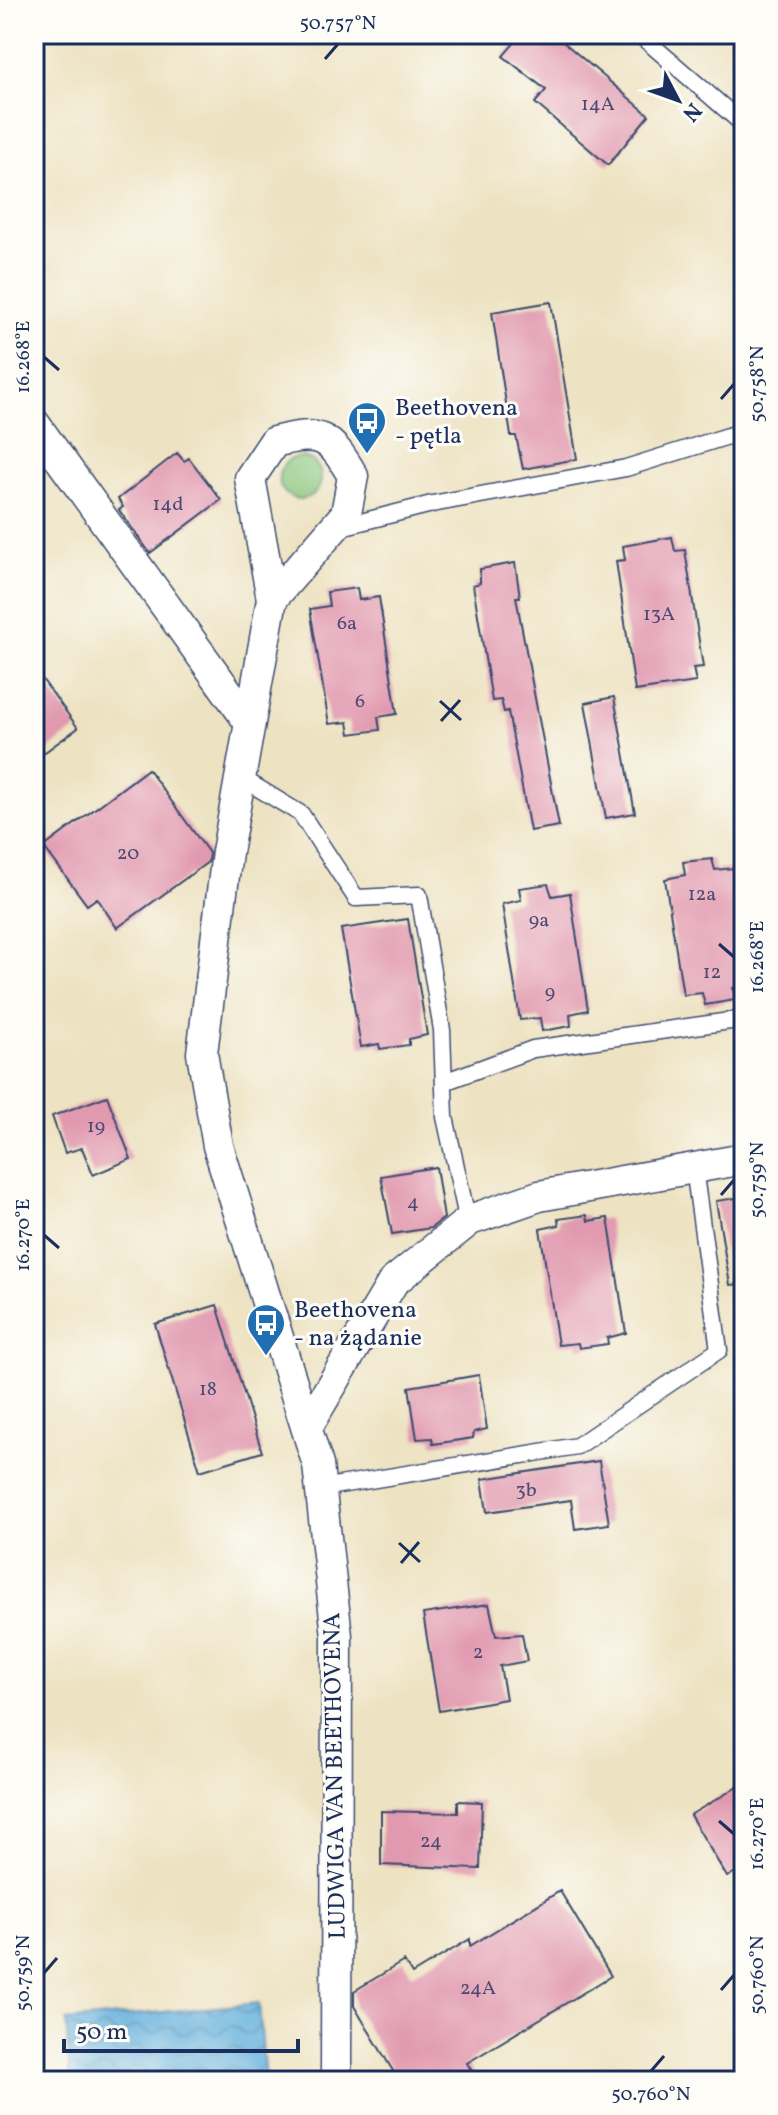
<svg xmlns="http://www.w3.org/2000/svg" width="778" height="2115" viewBox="0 0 778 2115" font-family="Vollkorn,serif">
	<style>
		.grass { fill: #88c57a; stroke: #527a6c; stroke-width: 2 }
		.water { fill: url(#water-waves); stroke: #3f709d; stroke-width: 2 }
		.building { fill: #e199af }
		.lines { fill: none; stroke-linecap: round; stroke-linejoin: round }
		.lane-casing { stroke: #3a4a6d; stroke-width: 19 }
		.street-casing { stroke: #3a4a6d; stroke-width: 33 }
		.lane { stroke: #fff; stroke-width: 16 }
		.street { stroke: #fff; stroke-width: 30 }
		.ticks { fill: none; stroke: #1b2f5e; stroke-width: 3 }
		.labels { text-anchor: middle; stroke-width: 6; stroke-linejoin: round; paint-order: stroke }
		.number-label { font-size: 20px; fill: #4c4a72 }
		.poi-label { font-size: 24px; fill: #1b2f5e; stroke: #fdfcf7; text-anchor: start }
		.street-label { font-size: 24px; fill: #1b2f5e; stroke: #fdfcf7 }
		.neatline { fill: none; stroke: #1b2f5e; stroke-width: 3 }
		.ticks-label { font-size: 20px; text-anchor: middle; fill: #1b2f5e }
	</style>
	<defs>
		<pattern id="water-waves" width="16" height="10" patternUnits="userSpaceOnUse" patternTransform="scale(2)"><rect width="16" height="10" fill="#63b0dc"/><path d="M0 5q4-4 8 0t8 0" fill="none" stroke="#5190b6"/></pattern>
	</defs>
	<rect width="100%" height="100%" fill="#fdfcf7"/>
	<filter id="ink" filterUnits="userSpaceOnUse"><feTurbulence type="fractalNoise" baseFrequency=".0125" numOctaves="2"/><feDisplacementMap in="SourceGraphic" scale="16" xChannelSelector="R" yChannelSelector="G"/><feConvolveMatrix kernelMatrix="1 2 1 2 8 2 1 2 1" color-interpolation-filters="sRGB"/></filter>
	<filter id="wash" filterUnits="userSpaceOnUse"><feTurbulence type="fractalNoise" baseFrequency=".006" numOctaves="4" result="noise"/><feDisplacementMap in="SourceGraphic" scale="32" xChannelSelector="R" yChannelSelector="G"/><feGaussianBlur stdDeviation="1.8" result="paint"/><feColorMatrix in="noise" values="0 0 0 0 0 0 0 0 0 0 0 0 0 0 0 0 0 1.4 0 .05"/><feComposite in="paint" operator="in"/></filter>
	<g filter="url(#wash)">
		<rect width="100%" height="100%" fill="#ede2c1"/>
		<path class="grass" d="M279 478a21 21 0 1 1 42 0a21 21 0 1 1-42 0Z"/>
		<path class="water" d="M259,2003l6,78h-195l-4,-60z"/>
		<g id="blocks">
			<path class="building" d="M522,34h32l95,81 -41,50 -73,-62 11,-13 -43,-34z
				M551,302l26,157 -54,10 -7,-33h-5l-19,-124z
				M177,453l7,8 5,-3 32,42 -71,53 -31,-43 4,-3 -5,-8z
				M672,537l3,14 10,-1 18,117 -10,1 3,14 -61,9 -19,-130 9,-1 -2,-14z
				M515,563l5,34h-4l43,229 -29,5 -22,-120 -4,1 -3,-12 -9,1 -19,-116 7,-2v-14z
				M357,588l2,12 20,-3 18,117 -19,3 2,13 -30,4 -2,-12 -19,2 -19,-115 19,-3 -2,-14z
				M34,668l44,60 -44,32z
				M614,697l21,116 -29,5 -21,-115z
				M148,769l61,84 -1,9 -91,66 -20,-30 -10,7 -43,-58z
				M712,859l3,11 19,-2 10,58v60l-11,2 2,12 -30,5 -3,-12 -19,2 -18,-116 20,-4 -2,-13z
				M548,884l4,12 18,-3 18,117 -18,4 1,12 -29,5 -2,-13 -20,2 -18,-116 19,-4 -2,-12z
				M408,919l19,116 -18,4v6l-29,4 -1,-5 -18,3 -20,-118z
				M107,1096l24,63 -38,16 -11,-27 -17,5 -13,-37z
				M436,1167l8,51 -13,10 -39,6 -11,-58z
				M744,1197v87l-14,1 -14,-84z
				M587,1215l1,6 20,-3 18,115 -19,5 1,6 -29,4 -1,-5 -20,2 -18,-116 19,-4 -1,-6z
				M217,1305l45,147 -62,19 -45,-147z
				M479,1375l8,54 -13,3 -1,6 -40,6 -1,-6 -15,1 -8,-52z
				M599,1461l10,63 -34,5 -4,-29 -84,12 -5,-33z
				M489,1604l7,32 26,-2 5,27 -27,5 6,33 -67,12 -16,-97z
				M744,1783v84l-17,10 -37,-62z
				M458,1801l24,1 -2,67 -99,-4v-54l77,2z
				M560,1891l51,85 -144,87 11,18h-79l-45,-75v-15l50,-30 8,13 58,-35v7z"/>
		</g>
	</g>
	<g filter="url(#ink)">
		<use href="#blocks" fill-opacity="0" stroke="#3a4a6d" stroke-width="2"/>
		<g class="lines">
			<g class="lane-casing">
				<path id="lane" d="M639,34l105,91
					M337,528l95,-24 194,-36 118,-37
					M240,777l61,37 55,84 63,-3 23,135 3,87 23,105
					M444,1082l89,-33 211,-30
					M321,1488l256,-42 142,-96 -25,-182"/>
			</g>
			<g class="street-casing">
				<path id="street" d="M34,423l216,300
					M272,599l74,-85 7,-38c-24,-41 -32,-46 -79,-34l-24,36 22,121 -45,253 -25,201 16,93 100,319 19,171 -1,445
					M308,1425l85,-143 77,-62 69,-24 205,-37"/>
			</g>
			<use href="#lane" class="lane"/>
			<use href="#street" class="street"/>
		</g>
	</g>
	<path class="ticks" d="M325,59l13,-15M44,357l15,13M721,399l13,-15M440,701l21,19M441,721l19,-21M719,944l15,13M721,1195l13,-15M44,1235l15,13M399,1543l21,19M401,1563l18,-21M719,1821l15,13M44,1973l13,-15M721,1990l13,-15M651,2071l13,-15"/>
	<defs>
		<g id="bus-pin" transform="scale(2)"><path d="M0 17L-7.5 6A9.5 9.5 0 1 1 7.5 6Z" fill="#1f6fb2" stroke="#fdfcf7"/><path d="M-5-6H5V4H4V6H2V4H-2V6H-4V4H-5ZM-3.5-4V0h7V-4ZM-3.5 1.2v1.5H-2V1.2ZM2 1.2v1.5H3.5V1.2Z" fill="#fff"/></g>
	</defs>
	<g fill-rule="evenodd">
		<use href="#bus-pin" x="367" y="421"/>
		<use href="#bus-pin" x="266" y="1323"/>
	</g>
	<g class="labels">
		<g class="number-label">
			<text x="598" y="110">14A</text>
			<text x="168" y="510">14d</text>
			<text x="659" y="620">13A</text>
			<text x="347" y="629">6a</text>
			<text x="360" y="707">6</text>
			<text x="128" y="859">20</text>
			<text x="702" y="900">12a</text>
			<text x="539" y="926">9a</text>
			<text x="712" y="978">12</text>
			<text x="550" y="998">9</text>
			<text x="96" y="1132">19</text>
			<text x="413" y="1208">4</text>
			<text x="208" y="1395">18</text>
			<text x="526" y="1496">3b</text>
			<text x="478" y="1658">2</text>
			<text x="431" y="1847">24</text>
			<text x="478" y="1994">24A</text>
		</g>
		<g class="poi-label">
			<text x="395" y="415">Beethovena<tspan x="395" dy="28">- pętla</tspan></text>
			<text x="294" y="1317">Beethovena<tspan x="294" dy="28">- na żądanie</tspan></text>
		</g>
		<g class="street-label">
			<text transform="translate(334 1776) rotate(-91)" y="8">LUDWIGA VAN BEETHOVENA</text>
		</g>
	</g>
	<rect width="778" height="2115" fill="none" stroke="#fdfcf7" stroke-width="88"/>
	<g transform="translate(678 100) rotate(131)" stroke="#fdfcf7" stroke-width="6" paint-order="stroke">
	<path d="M0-6L14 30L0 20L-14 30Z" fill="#1b2f5e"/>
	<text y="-12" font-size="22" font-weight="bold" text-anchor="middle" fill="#1b2f5e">N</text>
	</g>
	<path d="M64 2039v12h234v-12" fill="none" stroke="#1b2f5e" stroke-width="4"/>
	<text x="76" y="2039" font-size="24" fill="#1b2f5e" stroke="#fdfcf7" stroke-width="6" paint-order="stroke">50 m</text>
	<rect x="44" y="44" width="690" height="2027" class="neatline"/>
	<g class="ticks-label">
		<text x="338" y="29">50.757°N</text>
		<text transform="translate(22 357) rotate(-90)" y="7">16.268°E</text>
		<text transform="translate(756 384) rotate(-90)" y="7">50.758°N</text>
		<text transform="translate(756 957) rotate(-90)" y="7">16.268°E</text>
		<text transform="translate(756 1180) rotate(-90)" y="7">50.759°N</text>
		<text transform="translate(22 1235) rotate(-90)" y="7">16.270°E</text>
		<text transform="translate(756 1834) rotate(-90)" y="7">16.270°E</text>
		<text transform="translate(22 1973) rotate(-90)" y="7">50.759°N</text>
		<text transform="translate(756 1975) rotate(-90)" y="7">50.760°N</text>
		<text x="651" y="2100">50.760°N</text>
	</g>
</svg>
